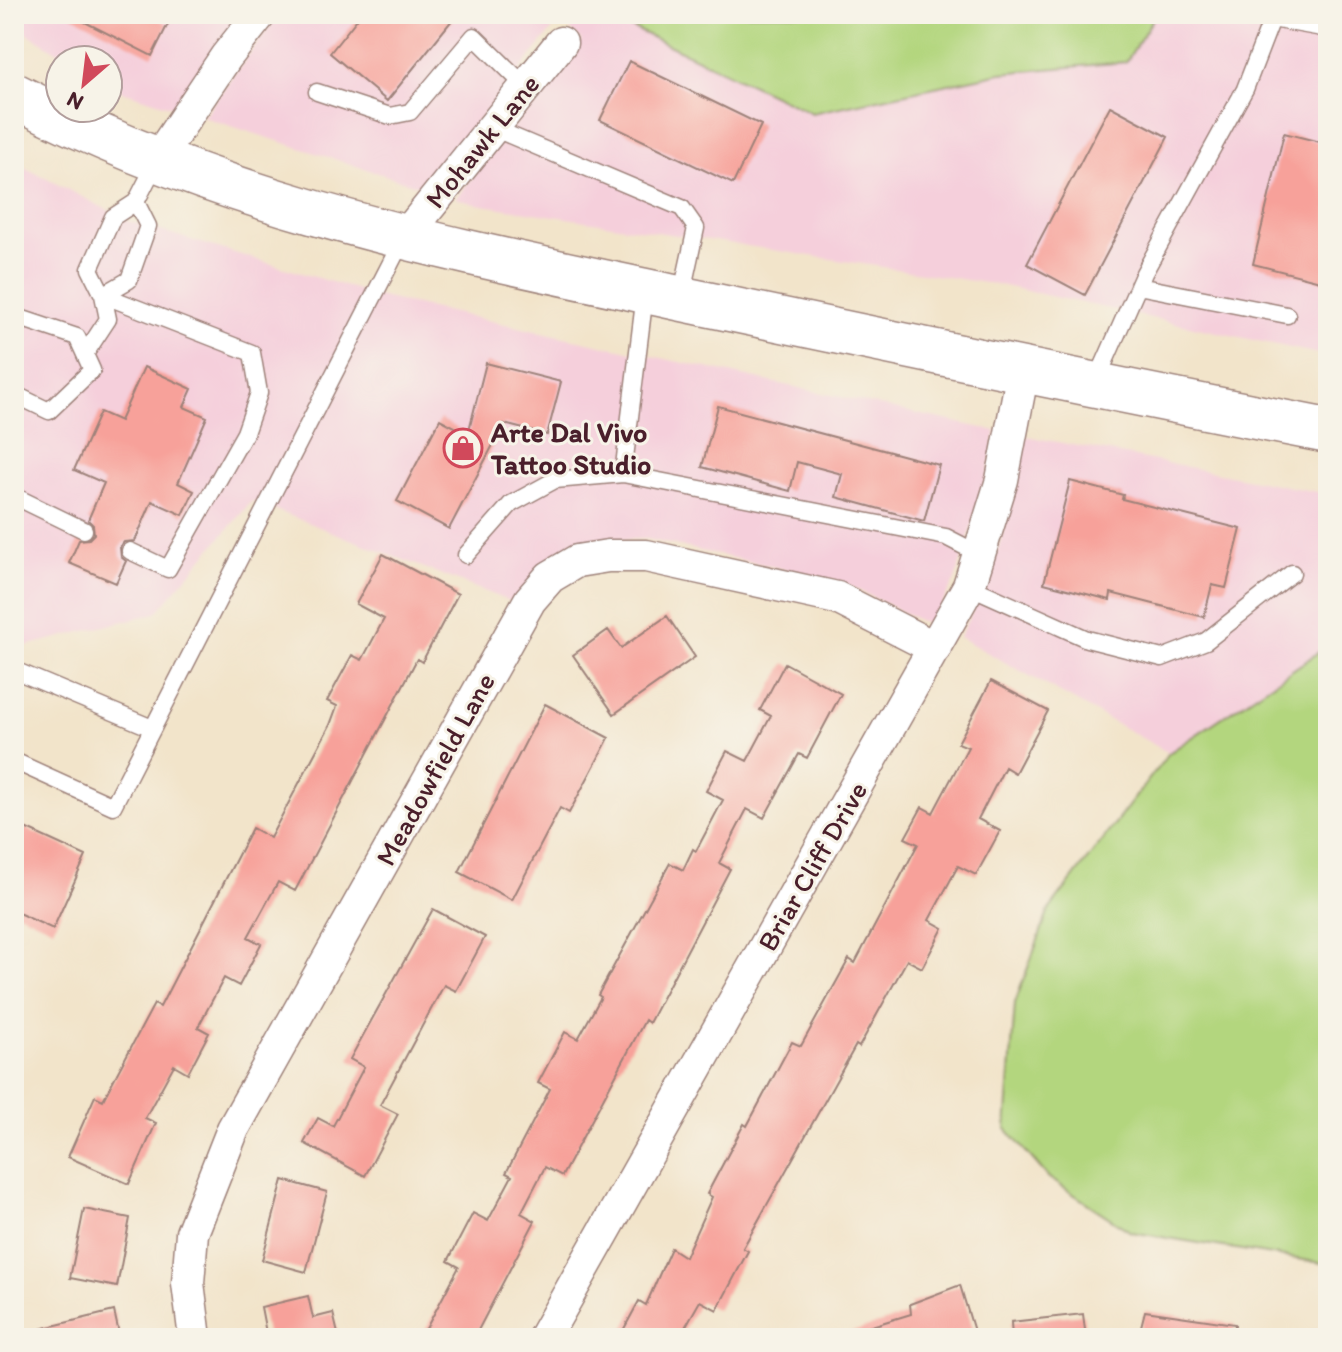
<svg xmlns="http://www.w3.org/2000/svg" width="1342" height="1352" viewBox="0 0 1342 1352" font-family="Itim,sans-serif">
<rect width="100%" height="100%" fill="#f7f3e8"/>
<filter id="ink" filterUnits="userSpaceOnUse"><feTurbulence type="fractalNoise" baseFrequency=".0125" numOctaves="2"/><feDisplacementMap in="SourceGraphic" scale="16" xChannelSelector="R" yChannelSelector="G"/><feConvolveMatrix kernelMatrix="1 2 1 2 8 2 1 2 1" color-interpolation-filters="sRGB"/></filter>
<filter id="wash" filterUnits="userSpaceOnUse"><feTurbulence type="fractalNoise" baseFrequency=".006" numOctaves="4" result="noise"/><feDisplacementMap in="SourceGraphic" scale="32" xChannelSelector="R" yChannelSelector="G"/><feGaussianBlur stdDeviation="1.8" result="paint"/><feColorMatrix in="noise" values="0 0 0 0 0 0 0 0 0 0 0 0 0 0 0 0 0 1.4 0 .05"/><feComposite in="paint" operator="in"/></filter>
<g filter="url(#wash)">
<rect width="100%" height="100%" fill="#f2e4ca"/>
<path fill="#f5cfdb" d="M14 14H240L173 107 122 91 108 82V60H71L14 25Z
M279 14H603L812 113 1001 73 1126 62 1156 14H1328V356L999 285 476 204 456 198 582 41 560 20 425 188 203 117Z
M14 162 131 222 385 298 996 431 987 478 955 580 930 626 842 582 647 539 607 540 571 547 512 602 252 501 156 613 14 649Z
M1026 436 1328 494V646L1169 753 959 637 982 593 998 551Z"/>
<path fill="#b3d67e" stroke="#7e7a54" stroke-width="2" d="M603 14H1156L1126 62 1001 73 812 113Z
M1328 646V1264L1131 1232 1049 1178 1006 1129 1015 1003 1049 910 1169 753Z"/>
<g id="blocks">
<path fill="#f7a19a" d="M69 14H148L168 24 152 56Z
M361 14H457L387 101 330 53Z
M629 61 761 125 733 184 600 120Z
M1110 106 1168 137 1085 295 1027 264Z
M1284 133 1328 144V283L1253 264Z
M486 363 561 382 547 435 504 424 449 529 397 501 440 419 468 434Z
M144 367 192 389 184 407 207 417 178 483 194 491 183 515 152 501 135 541 124 542 120 547 121 557 126 561 116 583 69 563 79 540 89 539 94 534 93 525 88 520 104 483 74 470 100 412 120 421Z
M718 406 939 465 924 521 836 497 842 474 797 462 790 491 702 467Z
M1070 481 1123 495 1122 499 1241 529 1226 588 1212 585 1204 617 1111 593 1110 600 1044 583Z
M383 554 458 594 422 662 417 659 295 891 278 882 248 937 261 944 239 986 224 978 198 1027 209 1033 188 1073 174 1065 145 1118 156 1123 129 1184 68 1157 95 1096 103 1100 154 1004 160 1007 252 828 270 838 330 725 337 706 327 701 352 655 362 660 384 619 356 604Z
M667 616 695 657 614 714 573 655 608 630 621 648Z
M785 663 841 694 807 758 799 754 764 818 747 809 719 863 730 869 649 1023 645 1020 562 1176 545 1167 521 1213 535 1221 474 1338H421L459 1267 448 1261 473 1213 488 1221 512 1176 506 1173 550 1089 538 1083 565 1032 578 1039 601 997 598 995 670 863 683 870 693 849 696 851 723 800 706 791 727 751 747 761 771 716 760 710Z
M991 681 1048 711 1015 773 1005 767 978 819 1000 831 976 875 958 866 929 920 943 928 922 968 907 960 859 1047 856 1045 743 1248 748 1251 717 1310 700 1301 679 1338H619L639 1301 646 1305 671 1248 685 1257 712 1197 707 1194 744 1124 747 1126 792 1042 801 1046 849 959 855 963 918 844 905 838 922 807 933 813 968 747 958 743Z
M545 704 609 738 569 813 560 808 512 900 459 872Z
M14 823 86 856 53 929 14 911Z
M433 909 485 937 456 991 444 985 380 1105 398 1114 365 1176 304 1143 318 1118 333 1126 364 1067 350 1059Z
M283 1180 327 1192 306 1272 262 1260Z
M84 1209 130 1218 117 1287 70 1278Z
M960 1285 976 1338H853L852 1332 911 1314 910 1304Z
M308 1296 313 1318 333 1313 339 1338H267L261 1307Z
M114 1311 120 1338H41L40 1329Z
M1145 1311 1235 1324 1234 1338H1138Z
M1083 1314 1086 1338H1012L1011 1322Z"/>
</g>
</g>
<g filter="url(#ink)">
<use href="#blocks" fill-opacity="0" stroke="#9e827a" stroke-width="2"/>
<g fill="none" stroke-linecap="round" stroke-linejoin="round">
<defs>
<path id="lane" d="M317 92 390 116 410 112 474 36 526 87
M493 128 682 208 696 228 681 297
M136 202 148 226 129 280 103 295 90 269 113 217 136 202 157 161
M1138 286 1287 315
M645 294 623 474 946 537 981 555
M103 295 252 353 259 393 245 433 168 569 130 551
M14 316 77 337 92 370 49 411 14 394
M85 354 108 319 103 295
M1095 384 1144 273 1245 89 1272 19 1328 29
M14 496 84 530
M466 555 511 504 555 480 623 474
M969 586 1087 639 1162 658 1206 641 1292 573
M14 670 152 728
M14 761 113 806 403 239"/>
<path id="street" d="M157 160 226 57 260 14
M403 239 561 43
M195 1338 188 1283 192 1233 233 1129 530 600 550 577 577 561 608 556H646L837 598 935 648
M544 1338 969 586 1002 480 1023 371"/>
<path id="primary" d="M14 95C229 207 445 248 678 298 895 344 1111 389 1328 431"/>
</defs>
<use href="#lane" stroke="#9e827a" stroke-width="19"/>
<use href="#street" stroke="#9e827a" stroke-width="35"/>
<use href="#primary" stroke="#9e827a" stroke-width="47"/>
<use href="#lane" stroke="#fff" stroke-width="16"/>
<use href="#street" stroke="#fff" stroke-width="32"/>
<use href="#primary" stroke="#fff" stroke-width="44"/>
</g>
</g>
<defs>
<symbol id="shop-ring" viewBox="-11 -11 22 22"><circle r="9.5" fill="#f7f3e8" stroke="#d1495b" stroke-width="1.5"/><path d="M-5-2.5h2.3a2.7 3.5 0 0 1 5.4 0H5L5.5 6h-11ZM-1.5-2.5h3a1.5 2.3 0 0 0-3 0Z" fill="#d1495b"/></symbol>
</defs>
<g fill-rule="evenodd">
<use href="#shop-ring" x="441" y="426" width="44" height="44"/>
</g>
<g text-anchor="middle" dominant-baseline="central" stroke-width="6" stroke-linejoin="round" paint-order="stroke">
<g font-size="28" fill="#4a1f2b" stroke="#f7f3e8">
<text transform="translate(482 141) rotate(-51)">Mohawk Lane</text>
<text transform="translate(435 769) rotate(-61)">Meadowfield Lane</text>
<text transform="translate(812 866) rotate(-60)">Briar Cliff Drive</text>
</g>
<g font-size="28" font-weight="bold" fill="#4a1f2b" stroke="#f7f3e8" text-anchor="start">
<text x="491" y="432">Arte Dal Vivo<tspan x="491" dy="32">Tattoo Studio</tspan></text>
</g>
</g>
<rect width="1342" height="1352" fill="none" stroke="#f7f3e8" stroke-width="48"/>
<g transform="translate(84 84) rotate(208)"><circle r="38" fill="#f7f3e8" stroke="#b29e9c" stroke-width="2"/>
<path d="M0-6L14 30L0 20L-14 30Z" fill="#d1495b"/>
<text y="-12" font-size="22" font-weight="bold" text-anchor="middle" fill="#4a1f2b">N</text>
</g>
</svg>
